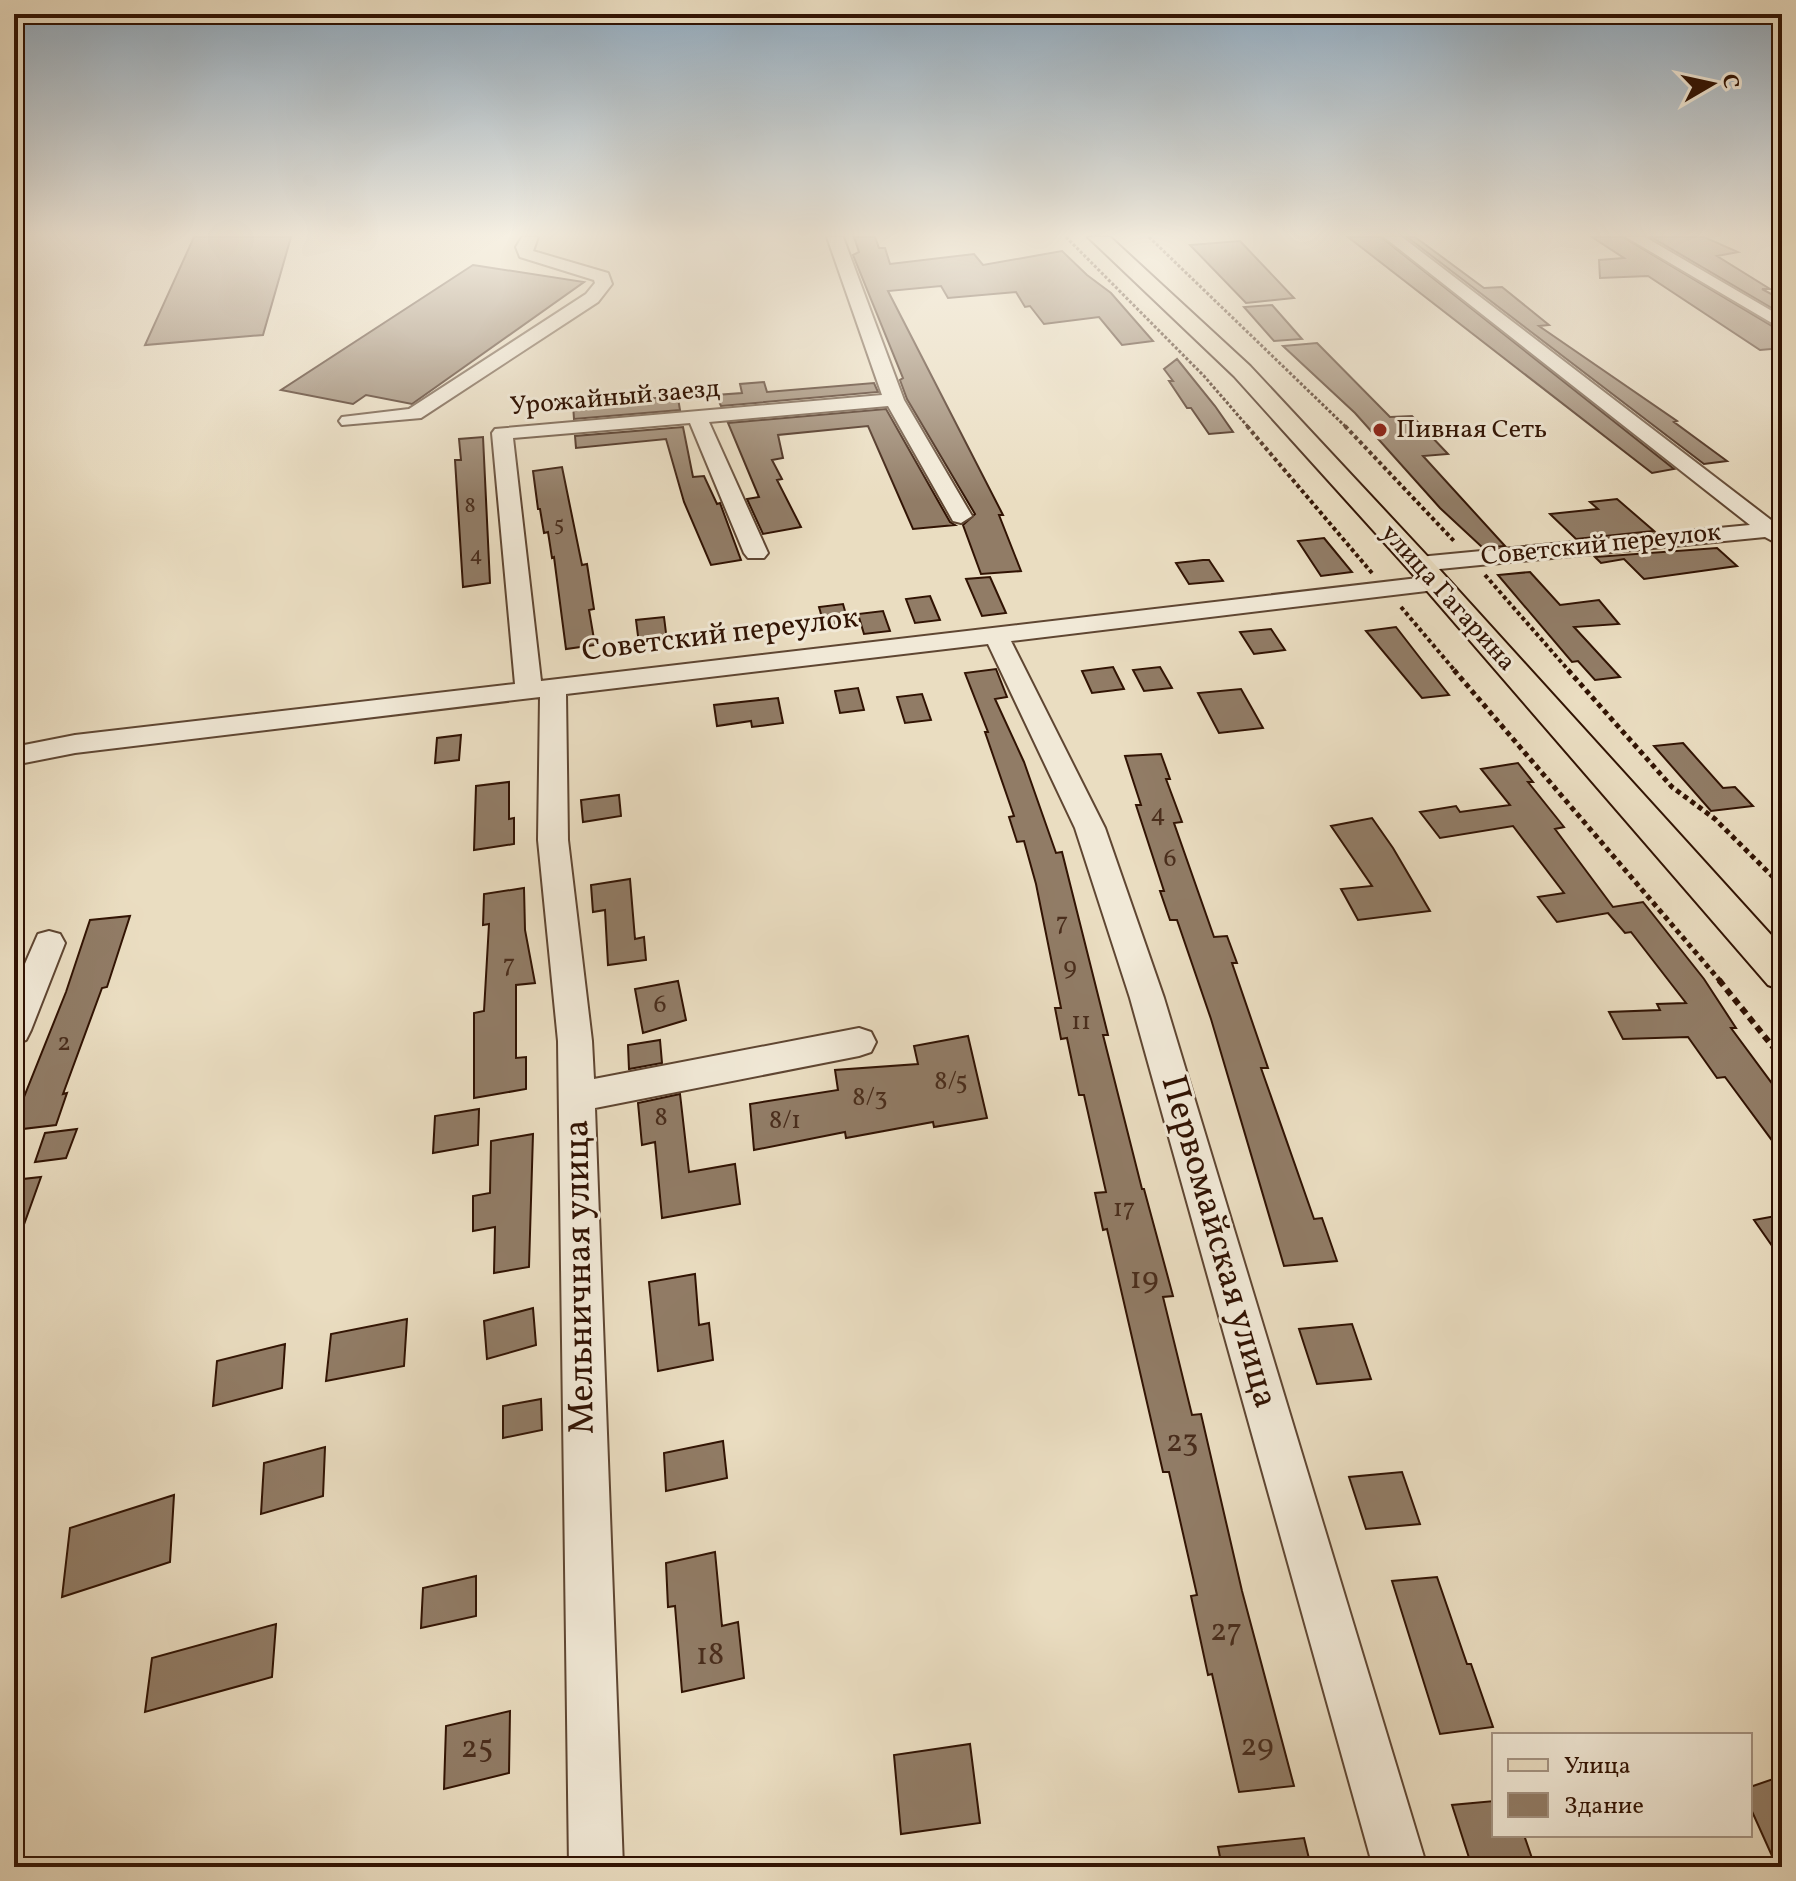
<svg xmlns="http://www.w3.org/2000/svg" width="1796" height="1881" viewBox="0 0 1796 1881" font-family="Vollkorn,serif">
<rect width="100%" height="100%" fill="#eaddc1"/>
<filter id="stains"><feTurbulence type="fractalNoise" baseFrequency=".0025" numOctaves="4"/><feColorMatrix values="0 0 0 0 .2 0 0 0 0 .09 0 0 0 0 .02 0 0 0 .5 -.17"/></filter>
<radialGradient id="worn" r=".72"><stop offset=".6" stop-color="#630" stop-opacity="0"/><stop offset="1" stop-color="#630" stop-opacity=".3"/></radialGradient>
<path fill="#917c66" stroke="#311303" stroke-width="2" d="M194 237H291L263 335 145 345Z
M854 237H875L879 248H885L890 264 974 254 983 265 1062 251 1087 275 1111 293 1153 341 1122 345 1099 317 1044 324 1030 306 1025 307 1016 292 948 298 941 286 888 291 1003 515H999L1021 571 981 574 963 525 975 514 907 399 900 380 903 378 853 255 859 252Z
M1348 237H1381L1674 469 1652 473Z
M1407 237H1415L1484 288 1502 287 1549 325 1539 326 1677 421 1674 422 1727 461 1704 464Z
M1592 237H1623L1782 332V348L1760 350 1648 276 1600 278 1599 260 1624 258Z
M1651 237H1704L1738 252 1717 256 1770 289H1762L1782 300V314Z
M1240 241 1294 298 1246 303 1190 245Z
M473 265 584 282 412 404 366 395 353 404 281 390Z
M1272 305 1302 339 1274 341 1244 307Z
M1317 343 1390 417 1412 416 1448 454 1423 456 1505 546 1483 548 1440 508 1355 413 1283 346Z
M1177 359 1215 406 1233 432 1209 434 1191 408H1187L1169 381H1173L1164 369Z
M764 382 767 392 874 383 878 392 721 406 716 395 742 393 740 384Z
M669 397 670 400 678 398 680 410 574 419 573 404Z
M886 409 950 522 955 525 913 529 868 426 778 435 783 458 772 460 782 479 777 480 801 527 763 534 747 499 759 497 728 423Z
M683 427 693 477 704 476 717 504 720 503 741 560 711 565 684 502 666 439 576 448 575 436Z
M483 437 490 583 463 587 455 460H461L459 439Z
M562 467 582 565 587 564 594 609 589 610 595 645 566 649 554 557 552 558 548 532 544 533 540 509H538L533 471Z
M1617 499 1654 531 1576 539 1550 514 1598 509 1590 502Z
M1324 538 1352 572 1321 576 1298 541Z
M1717 548 1737 566 1644 579 1624 559 1601 563 1595 557Z
M1203 560H1209L1223 581 1189 584 1176 563Z
M1530 572 1560 605 1599 600 1619 624 1574 627 1620 677 1595 680 1578 661 1572 662 1498 575Z
M990 577 1006 613 982 616 966 579Z
M930 596 940 620 915 623 906 599Z
M843 604 849 625 825 628 819 607Z
M883 611 890 631 864 634 858 614Z
M664 617 667 641 639 644 636 620Z
M1396 627 1420 658 1449 695 1422 698 1366 631Z
M1271 629 1285 650 1254 654 1240 632Z
M1113 667 1124 689 1092 693 1082 671Z
M1160 667 1172 688 1144 691 1133 670Z
M996 669 1007 697 995 699 1024 762 1056 853 1062 852 1108 1035H1103L1142 1189H1144L1173 1296 1163 1297 1192 1415 1201 1414 1242 1591 1294 1786 1239 1792 1212 1674 1208 1675 1191 1596 1197 1595 1169 1472H1163L1107 1229 1103 1230 1095 1193 1106 1192 1084 1095H1079L1067 1038 1061 1039 1055 1008H1061L1036 884 1024 841 1017 842 1009 817 1014 816 985 732H988L965 673Z
M858 688 864 710 840 713 835 691Z
M1241 689 1263 728 1219 733 1198 693Z
M922 694 931 720 905 723 897 697Z
M778 698 783 723 752 727 751 721 717 726 714 705Z
M461 735 459 760 435 763 437 738Z
M1683 743 1723 788 1735 787 1753 806 1711 811 1654 746Z
M1161 754 1170 779H1166L1182 822 1174 823 1214 937 1227 936 1237 963H1232L1268 1068H1261L1314 1219 1322 1218 1337 1261 1284 1266 1211 1019 1177 920H1170L1160 891H1164L1136 805H1141L1125 756Z
M1518 763 1533 782H1528L1564 827 1555 829 1613 907 1643 902 1704 979 1736 1028H1731L1782 1097V1154L1725 1077 1717 1078 1688 1037 1623 1039 1609 1012 1660 1010 1657 1004 1686 1003 1631 932 1625 933 1608 913 1557 922 1538 897 1564 893 1513 826 1440 838 1420 812 1456 806 1460 812 1510 805 1481 769Z
M509 782V819L514 818V844L474 850 476 786Z
M619 795 621 816 583 822 581 800Z
M1372 818 1393 848 1430 911 1358 920 1341 889 1372 886 1331 826Z
M630 879 635 939 644 937 646 960 608 965 605 910 593 912 591 885Z
M524 888 525 930 535 983 516 985V1058L526 1057V1089L474 1098V1013L484 1011 489 924 483 925 484 894Z
M130 916 107 987 102 988 63 1094 67 1093 56 1125 14 1130V1122L66 992 90 920Z
M678 981 686 1020 643 1033 635 989Z
M968 1036 987 1118 934 1127 933 1122 846 1138 845 1132 754 1150 750 1104 838 1090 835 1070 918 1064 914 1046Z
M660 1040 662 1063 629 1069 628 1045Z
M680 1094 689 1172 735 1164 740 1204 662 1218 655 1142 642 1145 638 1103Z
M479 1109 478 1145 433 1153 435 1116Z
M77 1129 66 1158 35 1162 45 1133Z
M533 1134 529 1267 494 1273 495 1227 473 1231V1196L490 1193 491 1141Z
M41 1177 17 1244 14 1243V1180Z
M1782 1215V1260L1754 1220Z
M695 1274 699 1325 709 1323 713 1360 658 1371 649 1282Z
M533 1308 536 1345 487 1359 484 1321Z
M407 1319 404 1366 326 1381 331 1334Z
M1352 1324 1371 1379 1317 1384 1299 1329Z
M285 1344 282 1388 213 1406 217 1361Z
M541 1399 542 1430 503 1438V1406Z
M723 1441 727 1478 666 1491 664 1453Z
M325 1447 323 1496 261 1514 264 1463Z
M1402 1472 1420 1524 1366 1529 1349 1477Z
M174 1495 170 1562 62 1597 70 1528Z
M715 1552 722 1626 738 1622 744 1678 682 1692 675 1606 668 1607 666 1563Z
M476 1576V1616L421 1628 423 1588Z
M1437 1577 1467 1664H1471L1493 1727 1440 1734 1392 1581Z
M276 1624 272 1677 145 1712 152 1658Z
M510 1711 509 1773 444 1789 446 1726Z
M970 1744 980 1823 901 1834 894 1755Z
M1782 1776V1867H1777L1750 1807V1787Z
M1494 1801V1835H1524L1535 1867H1472L1452 1805Z
M1304 1838 1311 1867H1222L1218 1847Z"/>
<g fill="none" stroke-linecap="round" stroke-linejoin="round">
<defs>
<path id="minor" d="M522 237H538L533 251 608 273 612 284 598 302 421 418 342 425 339 421 342 417 409 409 586 294 595 283 594 280 520 257 516 247Z
M827 237H843L904 400 972 516 961 523 953 521 888 406 709 422 768 553 764 558H748L744 553 690 423 513 438 541 681 1435 576 1443 578 1447 583 1443 588 1435 590 1011 641 1105 828 1164 998 1427 1867H1373L1130 998 1075 828 988 644 566 694 568 840 592 1041 594 1079 859 1028 871 1032 876 1042 871 1052 859 1056 595 1108 623 1867H569L558 1041 538 840 540 697 75 753 14 765V747L75 735 515 684 492 433 495 429 882 395Z
M1384 237H1402L1775 523H1782V546L1765 537 1419 571 1411 569 1407 564 1411 559 1419 557 1750 525Z
M1626 237H1645L1782 317V329Z
M49 931 60 934 65 943 31 1030 26 1040 14 1044V989L38 934Z"/>
<path id="major" d="M1088 237H1110L1250 366 1429 558 1782 947V990L1768 985 1409 570 1234 376Z"/>
</defs>
<use href="#minor" stroke="#5f4632" stroke-width="4"/>
<use href="#major" stroke="#311303" stroke-width="4"/>
<path stroke="#311303" stroke-width="3" stroke-dasharray="3 2" stroke-linecap="butt" d="M1066 237 1204 376 1249 428
M1149 237 1347 428"/>
<path stroke="#311303" stroke-width="4" stroke-dasharray="4 3" stroke-linecap="butt" d="M1247 426 1372 573
M1345 426 1454 541
M1485 575 1570 672
M1401 607 1456 672"/>
<path stroke="#311303" stroke-width="5" stroke-dasharray="5 4" stroke-linecap="butt" d="M1454 670 1721 982
M1568 670 1672 787 1715 819 1782 886"/>
<path stroke="#311303" stroke-width="6" stroke-dasharray="7 5" stroke-linecap="butt" d="M1719 980 1782 1058"/>
<use href="#minor" fill="#f1e9d7" fill-rule="evenodd"/>
<use href="#major" fill="#eaddc1" fill-rule="evenodd"/>
</g>
<linearGradient id="sky" x2="0" y2="1"><stop stop-color="#8fa9be"/><stop offset="0.47" stop-color="#f6f0e3"/><stop offset="1" stop-color="#f6f0e3" stop-opacity="0"/></linearGradient>
<rect width="1796" height="500" fill="url(#sky)"/>
<circle fill="#8f2418" stroke="#f1e9d7" stroke-width="3" cx="1380" cy="430" r="8"/>
<g text-anchor="middle" dominant-baseline="central" stroke-width="6" stroke-linejoin="round" paint-order="stroke">
<g font-size="22" fill="#492d1c">
<text x="470" y="506">8</text>
<text x="559" y="524">5</text>
<text x="476" y="555">4</text>
</g>
<g font-size="26" fill="#311303" stroke="#f1e9d7">
<text transform="translate(615 398) rotate(-5)">Урожайный заезд</text>
<text transform="translate(1601 545) rotate(-6)">Советский переулок</text>
<text transform="translate(1448 598) rotate(48)">улица Гагарина</text>
</g>
<g font-size="26" fill="#311303" stroke="#f1e9d7" text-anchor="start">
<text x="1396" y="430">Пивная Сеть</text>
</g>
<g font-size="26" fill="#492d1c">
<text x="1158" y="814">4</text>
<text x="1170" y="859">6</text>
<text x="1062" y="923">7</text>
<text x="509" y="965">7</text>
<text x="1070" y="967">9</text>
<text x="660" y="1005">6</text>
<text x="1081" y="1022">11</text>
<text x="64" y="1043">2</text>
<text x="951" y="1082">8/5</text>
<text x="870" y="1098">8/3</text>
<text x="661" y="1118">8</text>
<text x="785" y="1121">8/1</text>
<text x="1124" y="1209">17</text>
</g>
<g font-size="30" fill="#311303" stroke="#f1e9d7">
<text transform="translate(720 635) rotate(-7)">Советский переулок</text>
</g>
<g font-size="32" fill="#492d1c">
<text x="1144" y="1280">19</text>
<text x="1182" y="1443">23</text>
<text x="1226" y="1632">27</text>
<text x="710" y="1656">18</text>
<text x="1257" y="1747">29</text>
<text x="477" y="1749">25</text>
</g>
<g font-size="36" fill="#311303" stroke="#f1e9d7">
<text transform="translate(1218 1242) rotate(74)">Первомайская улица</text>
<text transform="translate(581 1277) rotate(-91)">Мельничная улица</text>
</g>
</g>
<rect width="1796" height="1881" fill="none" stroke="#eaddc1" stroke-width="48"/>
<rect x="16" y="16" width="1764" height="1849" fill="none" stroke="#311303" stroke-width="4"/>
<rect x="24" y="24" width="1748" height="1833" fill="none" stroke="#311303" stroke-width="2"/>
<rect x="1492" y="1733" width="260" height="104" fill="#f1e9d7" stroke="#a49382" stroke-width="2"/>
<rect x="1508" y="1759" width="40" height="12" fill="#eaddc1" stroke="#a49382" stroke-width="2"/>
<text x="1564" y="1773" font-size="24" fill="#311303">Улица</text>
<rect x="1508" y="1793" width="40" height="24" fill="#917c66" stroke="#a49382" stroke-width="2"/>
<text x="1564" y="1813" font-size="24" fill="#311303">Здание</text>
<g transform="translate(1712 84) rotate(81)" stroke="#f1e9d7" stroke-width="6" paint-order="stroke">
<path d="M0-6L14 30L0 20L-14 30Z" fill="#311303"/>
<text y="-12" font-size="22" font-weight="bold" text-anchor="middle" fill="#311303">С</text>
</g>
<rect width="100%" height="100%" filter="url(#stains)"/>
<rect width="100%" height="100%" fill="url(#worn)"/>
</svg>
